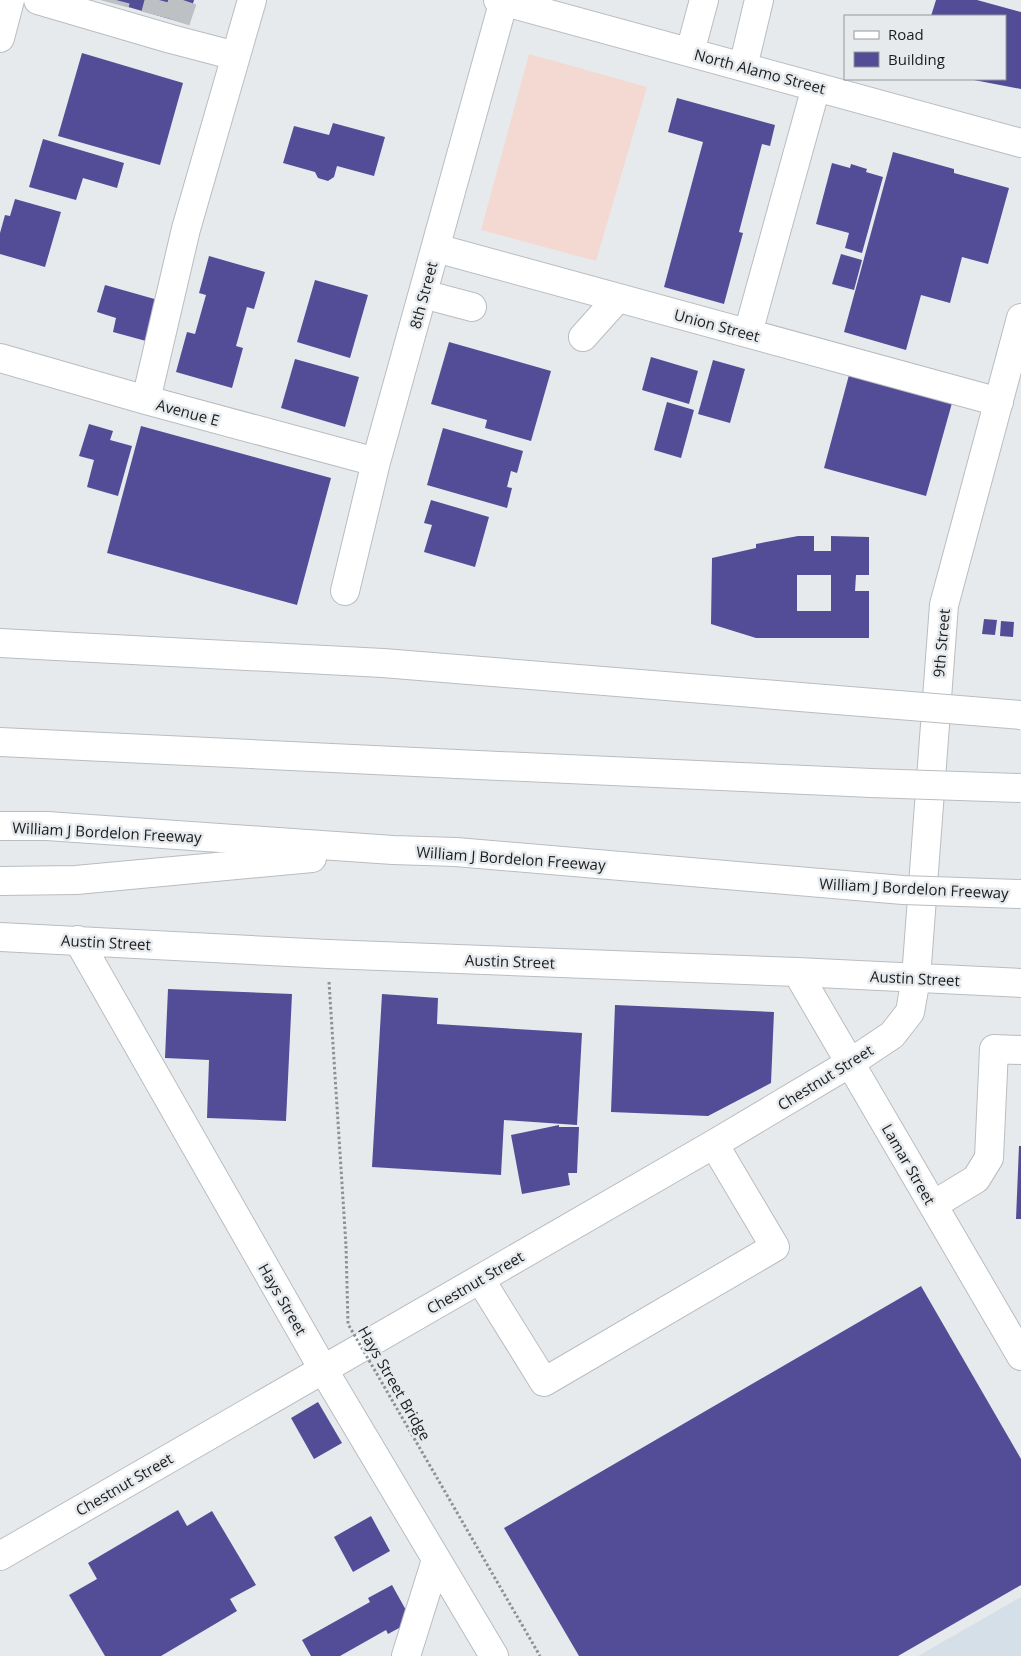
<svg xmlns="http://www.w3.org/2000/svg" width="1021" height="1656" viewBox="0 0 1021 1656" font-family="'Open Sans',sans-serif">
<rect width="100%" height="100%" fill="#e6eaed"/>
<path fill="#f3d9d2" d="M529 54 647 87 596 261 481 230Z"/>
<path fill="#d5dfe8" d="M1021 1597V1656H918Z"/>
<path fill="#534d98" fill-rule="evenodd" d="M104 0H194L187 24Z
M936 0H977L1021 12V89L974 80 1005 79V16H931Z
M82 53 183 83 160 165 58 136Z
M677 98 775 125 770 146 762 144 739 232 743 233 724 304 664 287 703 142 668 132Z
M333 123 385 137 374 176 337 166 334 177 328 181 318 178 315 172 283 163 294 126 329 135Z
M43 139 124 163 117 188 83 178 76 200 29 187Z
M893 152 954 169V173L1009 188 988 264 962 257 950 303 921 295 906 350 844 332Z
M832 163 850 168 851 164 867 169 866 172 883 177 862 253 845 248 849 233 816 224Z
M15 199 61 212 45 267 0 254V233L5 215 10 216Z
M841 254 862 260 854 290 832 284Z
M209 256 265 272 254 309 247 307 236 346 243 348 232 388 176 372 187 332 195 334 206 295 199 293Z
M315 280 368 295 350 358 297 342Z
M105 285 158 300 146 341 113 332 116 318 97 312Z
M449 342 551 371 531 441 485 428 487 420 431 404Z
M651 357 698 371 689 404 642 390Z
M295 359 359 377 345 427 281 408Z
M713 360 745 369 730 423 698 414Z
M849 375 952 403 926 496 824 468Z
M667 402 694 410 681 458 654 450Z
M89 424 113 431 110 440 132 446 118 496 87 487 94 460 79 456Z
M141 426 331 478 297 605 107 553Z
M443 428 523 451 517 473 511 471 507 487 512 488 507 508 427 485Z
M431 500 489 517 475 567 424 552 432 525 424 523Z
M798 536H814V551H831V536L869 537V575H856L855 591H869V638H756L711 624 712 558 756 548V544ZM797 575H831V611H797Z
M984 619 997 620 995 635 982 634Z
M1001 621 1014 622 1013 637 1000 636Z
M168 989 292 994 286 1121 207 1118 209 1060 165 1058Z
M382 994 438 998 437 1024 582 1033 577 1125 504 1120 501 1175 372 1167Z
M615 1005 774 1012 771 1083 708 1116 611 1112Z
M559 1125V1127H579L577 1173H568L570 1185 522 1194 511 1135Z
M1019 1146H1021V1219H1016Z
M921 1286 1021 1459V1585L898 1656H579L504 1528Z
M318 1402 342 1443 314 1459 291 1418Z
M178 1510 187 1526 212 1511 256 1585 230 1599 237 1611 161 1656H105L69 1595 97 1579 88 1563Z
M371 1516 390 1551 353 1572 334 1537Z
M392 1585 412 1621 388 1634 386 1630 340 1656H311L302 1640 370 1602 368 1598Z"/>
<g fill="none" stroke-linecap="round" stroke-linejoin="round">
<path stroke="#bdc1c3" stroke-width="28" stroke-dasharray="28 14" stroke-linecap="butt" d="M115 4 116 0
M155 15 159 0
M176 21 183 0"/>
<defs>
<path id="minor" d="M38 0 171 39 236 56
M498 0 1021 143
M0 38 10 0
M690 52 704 0
M743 67 759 0
M436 248 999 402
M423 294 472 307
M748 333 816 87
M583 337 618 298
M0 358 146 400 376 462
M146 400 186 229 252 0
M345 591 376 462 504 0
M0 937 328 954 797 972 1021 983
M78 940 323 1369 494 1656
M797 972 1021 1356
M933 1205 976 1179 989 1158 994 1049 1021 1050
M480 1279 544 1382 775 1247 714 1144
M0 1556 714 1144 850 1063 892 1035 910 1012 916 978 944 605 1021 318
M406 1656 436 1560"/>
<path id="highway" d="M0 643 75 647
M0 742 457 764
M0 826H47L393 850 456 852
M0 881 76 880 312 858"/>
</defs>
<use href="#minor" stroke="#b9bdc0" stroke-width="30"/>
<use href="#highway" stroke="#b9bdc0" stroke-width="30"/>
<path stroke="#8e9193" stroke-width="3" stroke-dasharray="2.5 2.5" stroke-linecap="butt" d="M329 982 346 1246"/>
<use href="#minor" stroke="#fff" stroke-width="28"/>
<use href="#highway" stroke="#fff" stroke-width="28"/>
<defs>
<path id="highway-bridge" d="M75 647 383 663 1021 715
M457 764 871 783 1021 788
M456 852 903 890 1021 894"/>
</defs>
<use href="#highway-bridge" stroke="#b9bdc0" stroke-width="30" stroke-linecap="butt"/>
<path stroke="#8e9193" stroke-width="3" stroke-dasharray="2.5 2.5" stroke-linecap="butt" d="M346 1246 348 1324 540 1656"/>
<use href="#highway-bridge" stroke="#fff" stroke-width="28"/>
</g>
<g text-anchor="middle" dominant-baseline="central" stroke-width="5" stroke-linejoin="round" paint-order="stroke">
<g font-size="15" fill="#1b1c1d" stroke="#e6eaed">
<text transform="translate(760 71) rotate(15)">North Alamo Street</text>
<text transform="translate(423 295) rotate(-75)">8th Street</text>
<text transform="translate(717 325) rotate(15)">Union Street</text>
<text transform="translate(188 412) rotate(15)">Avenue E</text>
<text transform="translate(941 643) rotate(-85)">9th Street</text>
<text transform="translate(107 832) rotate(3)">William J Bordelon Freeway</text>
<text transform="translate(511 858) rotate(4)">William J Bordelon Freeway</text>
<text transform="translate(914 888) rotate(3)">William J Bordelon Freeway</text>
<text transform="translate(106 942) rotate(3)">Austin Street</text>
<text transform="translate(510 961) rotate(2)">Austin Street</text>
<text transform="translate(915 978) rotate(3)">Austin Street</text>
<text transform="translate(825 1077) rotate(-32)">Chestnut Street</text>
<text transform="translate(909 1164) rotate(60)">Lamar Street</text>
<text transform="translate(475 1282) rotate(-30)">Chestnut Street</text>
<text transform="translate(283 1299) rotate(60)">Hays Street</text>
<text transform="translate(395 1383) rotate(60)">Hays Street Bridge</text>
<text transform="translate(124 1484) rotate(-30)">Chestnut Street</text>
</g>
</g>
<rect x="844" y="15" width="162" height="65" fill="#e6eaed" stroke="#95989a"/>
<rect x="854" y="31" width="25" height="8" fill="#ffffff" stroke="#95989a"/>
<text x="888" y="40" font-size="15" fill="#1b1c1d">Road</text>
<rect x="854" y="52" width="25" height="15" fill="#534d98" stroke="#95989a"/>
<text x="888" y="65" font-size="15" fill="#1b1c1d">Building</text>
</svg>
